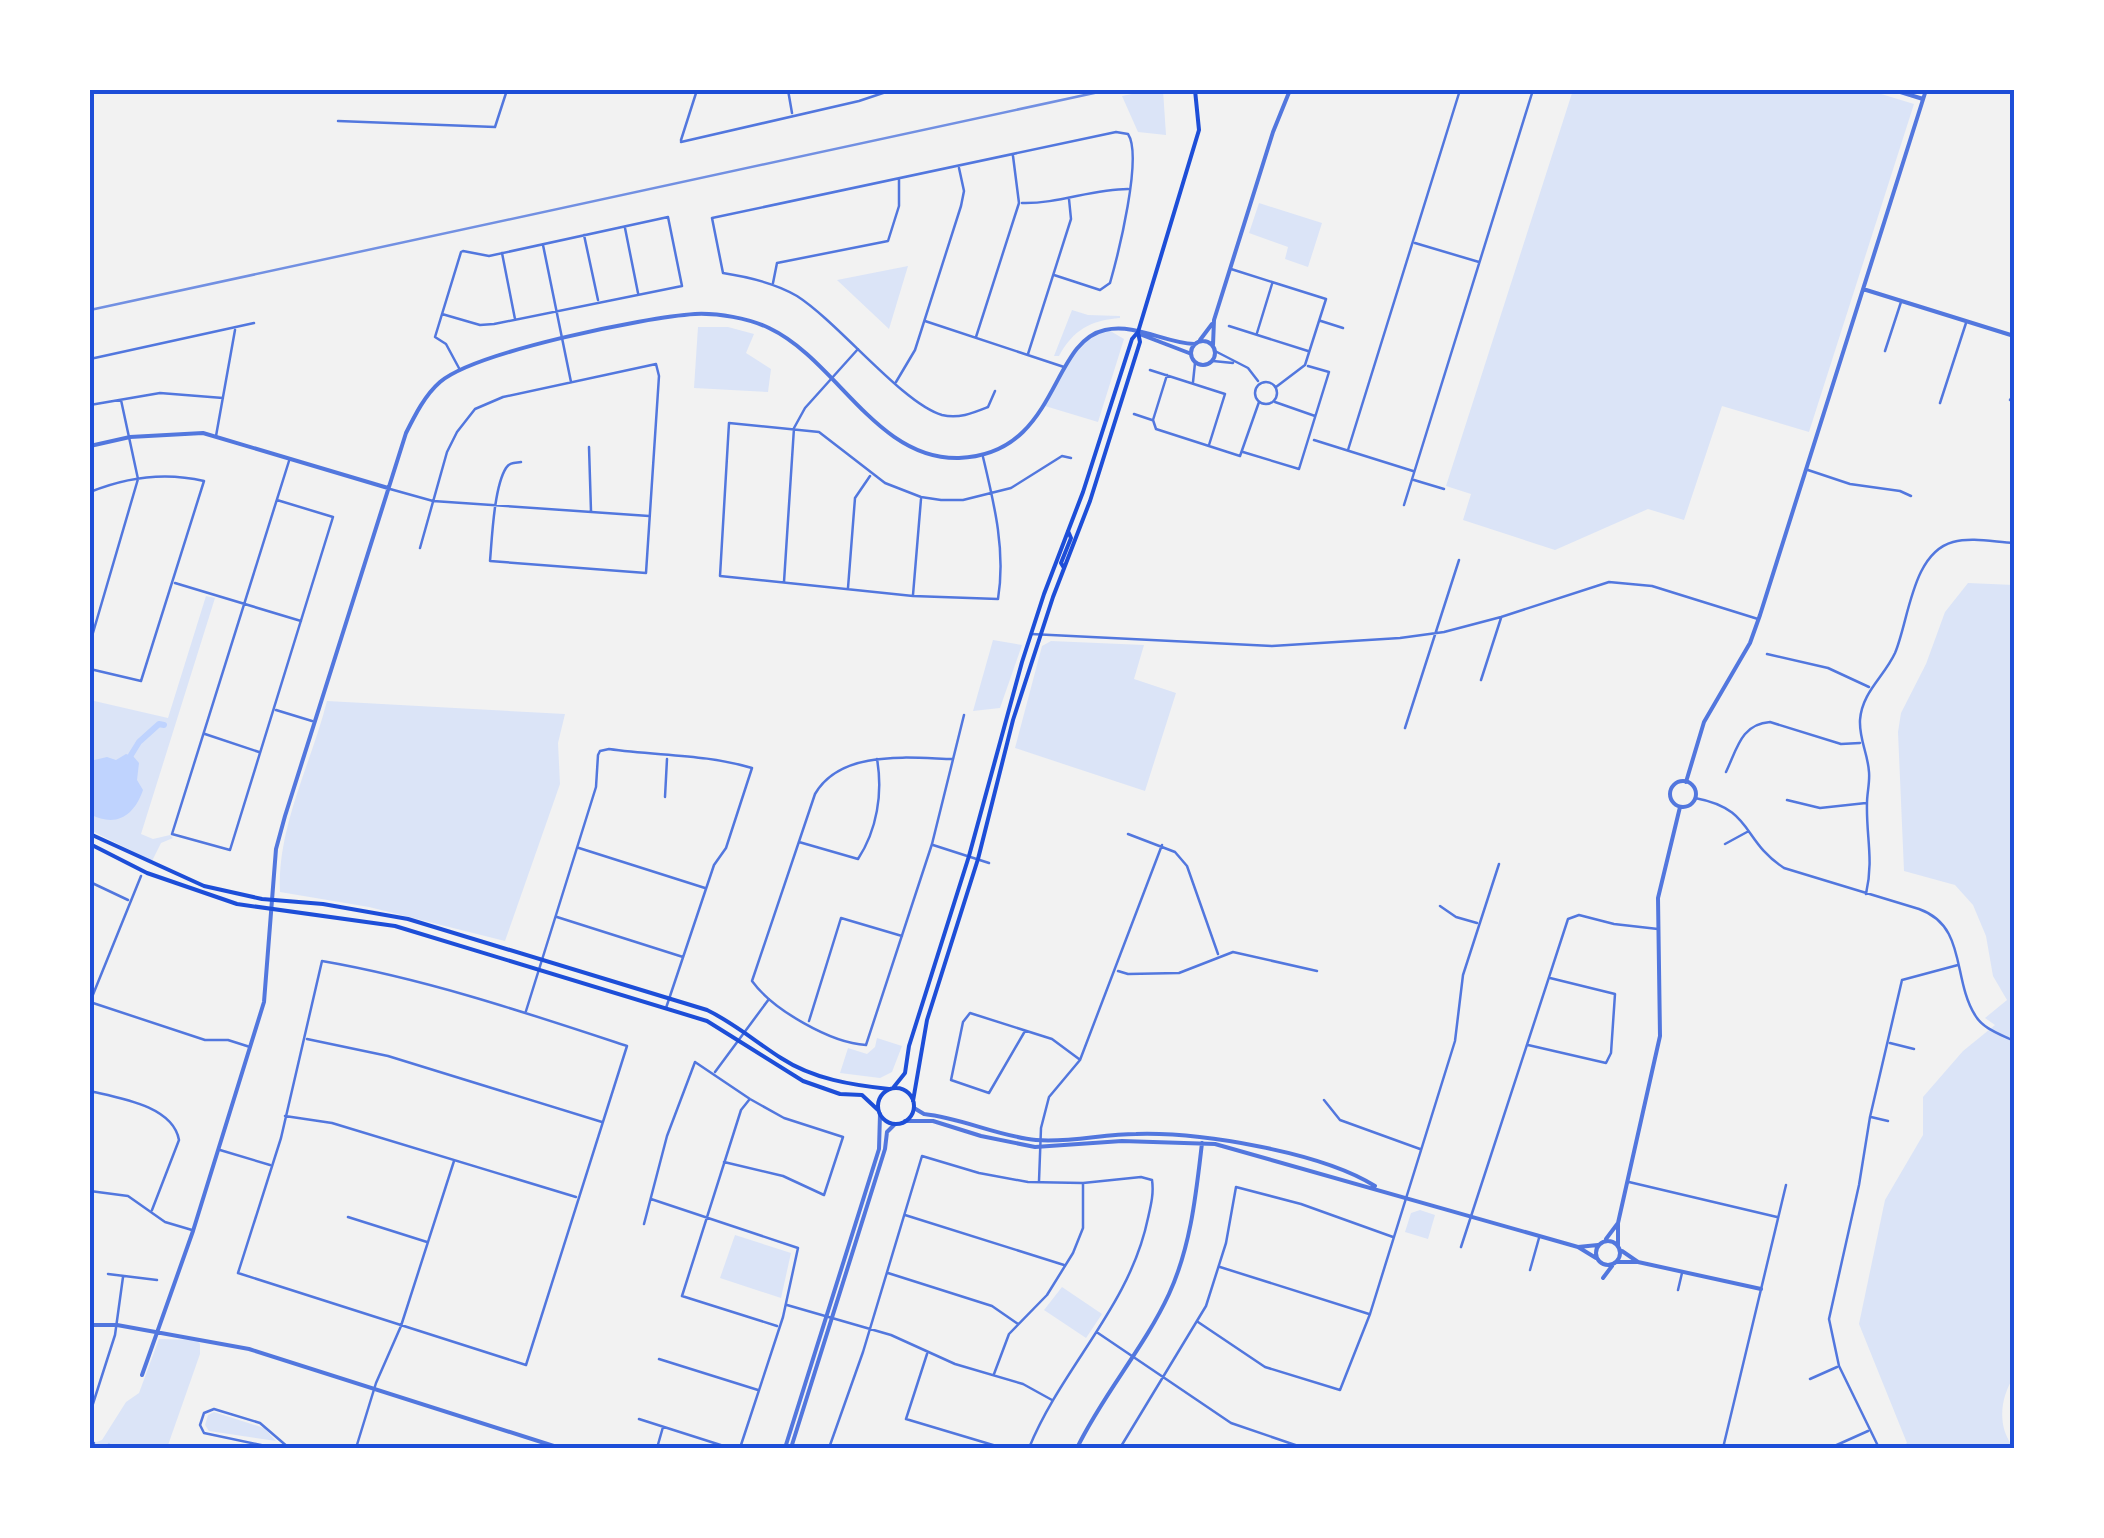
<svg xmlns="http://www.w3.org/2000/svg" width="2104" height="1538" viewBox="0 0 2104 1538" font-family="'PT Sans',sans-serif">
<rect width="100%" height="100%" fill="#f2f2f2"/>
<path fill="#dbe4f7" d="M1152 90H1163L1166 135 1138 132 1122 96Z
M1573 90H1868L1914 104 1809 432 1722 406 1684 520 1648 509 1555 550 1463 520 1471 494 1446 486Z
M1259 203 1322 223 1308 267 1285 259 1288 247 1249 233Z
M908 266 889 329 837 280Z
M1072 310 1088 315 1120 316V318C1091 320 1073 330 1059 356H1054Z
M698 327H728L754 334 746 353 771 369 768 392 694 388Z
M1107 329 1124 339 1098 422 1045 406C1062 376 1073 341 1107 329Z
M1968 583 2014 585V1376C2001 1397 1997 1423 2011 1444L2005 1448H1900L1907 1443 1859 1324 1885 1200 1923 1135V1097L1963 1051 1995 1025 1985 1018 2007 1000 1993 976 1986 936 1973 905 1955 885 1904 871 1898 732 1901 713 1926 664 1945 612Z
M206 596 215 598 141 834 153 839 170 835 173 838 161 843 152 861 90 830V700L168 718Z
M993 640 1022 645 1000 708 973 711Z
M1051 641 1144 645 1134 679 1176 693 1145 791 1015 748 1042 646Z
M327 701 565 714 558 743 560 784 505 941 369 907 280 892C277 827 311 764 327 701Z
M877 1038 902 1046 892 1072 880 1078 840 1073 848 1048 867 1054 875 1047Z
M1420 1210 1435 1215 1428 1239 1405 1232 1411 1213Z
M735 1235 791 1253 781 1298 720 1278Z
M1062 1287 1102 1314 1086 1338 1044 1310Z
M159 1339 197 1340 200 1344V1354L167 1448H92L94 1443 102 1440 126 1402 139 1393Z
M214 1412 264 1428 276 1441 209 1431 205 1425 208 1415Z"/>
<path fill="#bfd3fe" d="M126 754 133 756 139 763 137 780 143 790C134 816 116 828 90 814V761L107 757 116 760Z"/>
<g fill="none" stroke-linecap="round" stroke-linejoin="round">
<path stroke="#bfd3fe" stroke-width="2.5" d="M107 1448 109 1444"/>
<path stroke="#bfd3fe" stroke-width="6" d="M131 755 139 742 159 724 164 725"/>
<path stroke="#5277de" stroke-width="2.5" d="M788 90 792 113
M338 121 495 127 507 90
M681 140 697 90
M681 142 859 101 892 90
M1022 203C1058 204 1092 189 1128 189
M625 228 638 293
M584 235 598 300
M1415 243 1479 262
M543 245 571 382
M502 253 515 319
M1231 269 1326 299 1305 365 1276 387
M773 283 777 263 888 241 899 206V179
M442 314 480 325 494 324 682 286 668 217 489 256 463 251 461 252 435 337 446 344 460 370
M925 321 1064 367
M1321 321 1343 328
M1229 326 1308 351
M1257 333 1272 284
M976 337 1019 203 1013 156
M1215 351 1248 368 1258 381
M1885 351 1901 302
M1028 354 1071 219 1069 199
M90 359 254 323
M1213 361 1233 363
M1150 370 1225 394 1209 445
M1167 375 1153 420 1156 429 1240 456 1259 402
M1255 393a11 11 0 1 1 22 0a11 11 0 1 1-22 0Z
M896 382 915 350 961 206 964 191 959 168
M1193 382 1195 363
M995 391 988 407C973 413 959 419 942 415 903 404 839 323 797 296 775 283 749 277 723 273L712 218 1116 132 1128 134C1143 156 1118 255 1110 283L1100 290 1054 275
M2010 400 2014 394
M1275 402 1315 416
M1940 403 1966 323
M90 405 160 393 223 398
M1134 414 1152 420
M216 436 235 330
M1314 440 1413 471
M589 447 591 511
M1348 450 1460 90
M1243 452 1299 469 1329 372 1308 366
M983 457C994 503 1006 551 998 599L913 596 720 576 729 423 819 432 885 483 921 497 941 500H963L1011 488 1062 456 1071 458
M2013 463 2014 464
M1808 470 1850 484 1900 491 1911 496
M1414 480 1444 489
M390 489 433 501 649 516
M90 492C127 477 166 472 204 481L141 681 90 669
M277 500 333 517 230 850 172 834C211 709 250 585 289 461
M1404 505 1533 90
M420 548 447 452 457 432 475 409 503 397 656 364 659 376 646 573 490 561C492 538 494 487 506 468 510 462 515 463 521 462
M784 582 794 428 805 408 858 349
M175 583 301 621
M848 588 855 498 870 476
M913 595 921 499
M1031 634 1272 646 1400 638 1444 632 1501 617 1609 582 1652 586 1758 619
M90 643 138 479 121 400
M1767 654 1828 668 1869 687
M1481 680 1501 618
M276 710 312 721
M1405 728 1459 560
M205 734 259 752
M953 759C909 758 841 749 815 794L752 981C773 1010 831 1043 866 1045L932 844 964 715
M1726 772C1737 749 1741 724 1770 722L1841 744 1860 743
M665 797 667 759
M1695 798C1754 809 1741 840 1784 868L1919 909C1967 926 1952 978 1975 1015 1983 1029 2000 1034 2014 1041
M1787 800 1820 808 1866 803
M1128 834 1175 852 1187 866 1218 954
M799 842 858 859C877 830 883 793 877 759
M1725 844 1747 832
M933 845 989 863
M579 848 705 888
M141 876 90 1002 205 1040H228L250 1047
M90 882 128 900
M1866 894C1874 859 1866 837 1867 803 1867 793 1870 782 1869 772 1868 754 1859 739 1860 720 1862 692 1884 677 1895 653 1909 620 1912 553 1953 542 1972 537 1994 542 2014 543
M1440 906 1456 917 1477 923
M557 917 683 957
M322 961C426 979 527 1013 627 1046L526 1365 238 1273 281 1138Z
M1118 971 1128 974 1179 973 1233 952 1317 971
M526 1011 596 787 598 755 600 751 609 749C658 756 706 754 752 768L726 848 714 865 666 1008
M809 1021 841 918 902 936
M1025 1031 989 1093 951 1080 963 1022 970 1013 1052 1039 1079 1059
M307 1039 388 1056 602 1122
M1890 1043 1914 1049
M1528 1045 1606 1063 1611 1053 1615 994 1550 978
M715 1072 769 999
M90 1091C120 1098 173 1106 179 1140L152 1210
M749 1100 741 1110 682 1296 777 1326
M1324 1100 1340 1120 1420 1149
M285 1116 332 1123 576 1197
M1871 1117 1888 1121
M220 1150 270 1165
M1039 1181 1041 1128 1049 1097 1080 1060 1162 845
M1629 1182 1777 1217
M90 1191 128 1196 165 1222 192 1230
M651 1199 798 1248 783 1317 740 1448
M905 1215 1064 1265
M348 1217 427 1242
M644 1224 667 1136 695 1062 750 1099 784 1118 843 1137 824 1195 783 1176 724 1162
M1461 1247 1568 919 1579 915 1614 924 1658 929
M1220 1267 1369 1314
M1530 1270 1539 1238
M888 1273 992 1306 1018 1324
M108 1274 157 1280
M1678 1290 1682 1273
M787 1305 891 1335 955 1364 1023 1384 1052 1400
M1198 1322 1265 1367 1340 1390 1370 1314 1455 1041 1463 975 1499 864
M1098 1333 1231 1423 1304 1448
M927 1354 906 1419 1003 1448
M659 1359 758 1390
M994 1374 1009 1334 1047 1295 1073 1253 1083 1228V1184
M1810 1379 1837 1367
M90 1413 115 1335 123 1277
M639 1419 730 1448
M90 1443H94
M275 1448 204 1433 200 1425 204 1413 214 1409 260 1423 289 1448
M356 1448 376 1383 401 1326 454 1161
M657 1448 663 1427
M829 1448 863 1352 922 1156 979 1173 1028 1182 1083 1183 1141 1177 1152 1180C1154 1193 1151 1205 1148 1218 1130 1306 1062 1367 1029 1448
M1120 1448 1206 1306 1226 1243 1236 1187 1301 1204 1393 1237
M1723 1448 1786 1185
M1830 1448 1868 1431
M1879 1448 1839 1366 1829 1319 1859 1185 1870 1117 1902 980 1958 965"/>
<path stroke="#5277de" stroke-width="4" d="M1894 90 1923 99
M1863 289 2014 336
M1142 335 1189 353
M1200 340 1212 324
M1191 353a12 12 0 1 1 24 0a12 12 0 1 1-24 0Z
M1213 345 1214 320 1273 132 1290 90
M90 446 130 437 203 433 388 488
M1670 794a13 13 0 1 1 26 0a13 13 0 1 1-26 0Z
M1686 782 1704 722 1750 643 1760 615 1926 90
M914 1108 924 1114C962 1118 997 1136 1036 1140 1069 1143 1103 1134 1136 1134 1200 1132 1321 1152 1375 1186
M905 1121H933L981 1136 1035 1147 1122 1141 1215 1144 1578 1247 1596 1258
M1606 1239 1618 1223
M1596 1253a12 12 0 1 1 24 0a12 12 0 1 1-24 0Z
M1618 1246V1223L1660 1036 1658 898 1680 807
M1578 1247 1598 1245
M1622 1251 1638 1262
M1616 1262H1638L1761 1289
M1603 1278 1612 1266
M90 1325H117L249 1349 560 1448
M142 1375 193 1231 264 1002 276 849 285 816 406 433C415 415 425 395 440 382 475 352 645 317 695 314 718 313 748 318 769 328 837 360 876 460 959 458 1059 454 1049 342 1105 330 1135 323 1165 343 1194 344
M785 1448 879 1149 880 1114
M791 1448 885 1149 887 1132 895 1124
M1077 1448C1103 1394 1144 1348 1169 1294 1191 1246 1196 1194 1202 1143"/>
<path stroke="#1d4ed8" stroke-width="4" d="M1064 568 1061 563 1071 538 1068 531
M90 834 204 886 262 899 323 904 408 919 707 1010C734 1023 756 1042 781 1058 813 1079 852 1085 889 1089
M90 844 147 873 237 904 395 926 707 1021 803 1081 840 1094 862 1095 878 1110
M878 1106a18 18 0 1 1 36 0a18 18 0 1 1-36 0Z
M893 1088 905 1073 909 1046 969 856 1022 662 1044 594 1083 492 1132 339 1138 332 1199 130 1195 90
M913 1101 927 1020 978 859 1013 720 1053 597 1090 501 1140 342 1138 332"/>
<path stroke="#7290e2" stroke-width="2.5" d="M90 310 1108 90"/>
</g>
<rect width="2104" height="1538" fill="none" stroke="#ffffff" stroke-width="185"/>
<rect x="92" y="92" width="1920" height="1354" fill="none" stroke="#1d4ed8" stroke-width="4"/>
</svg>
